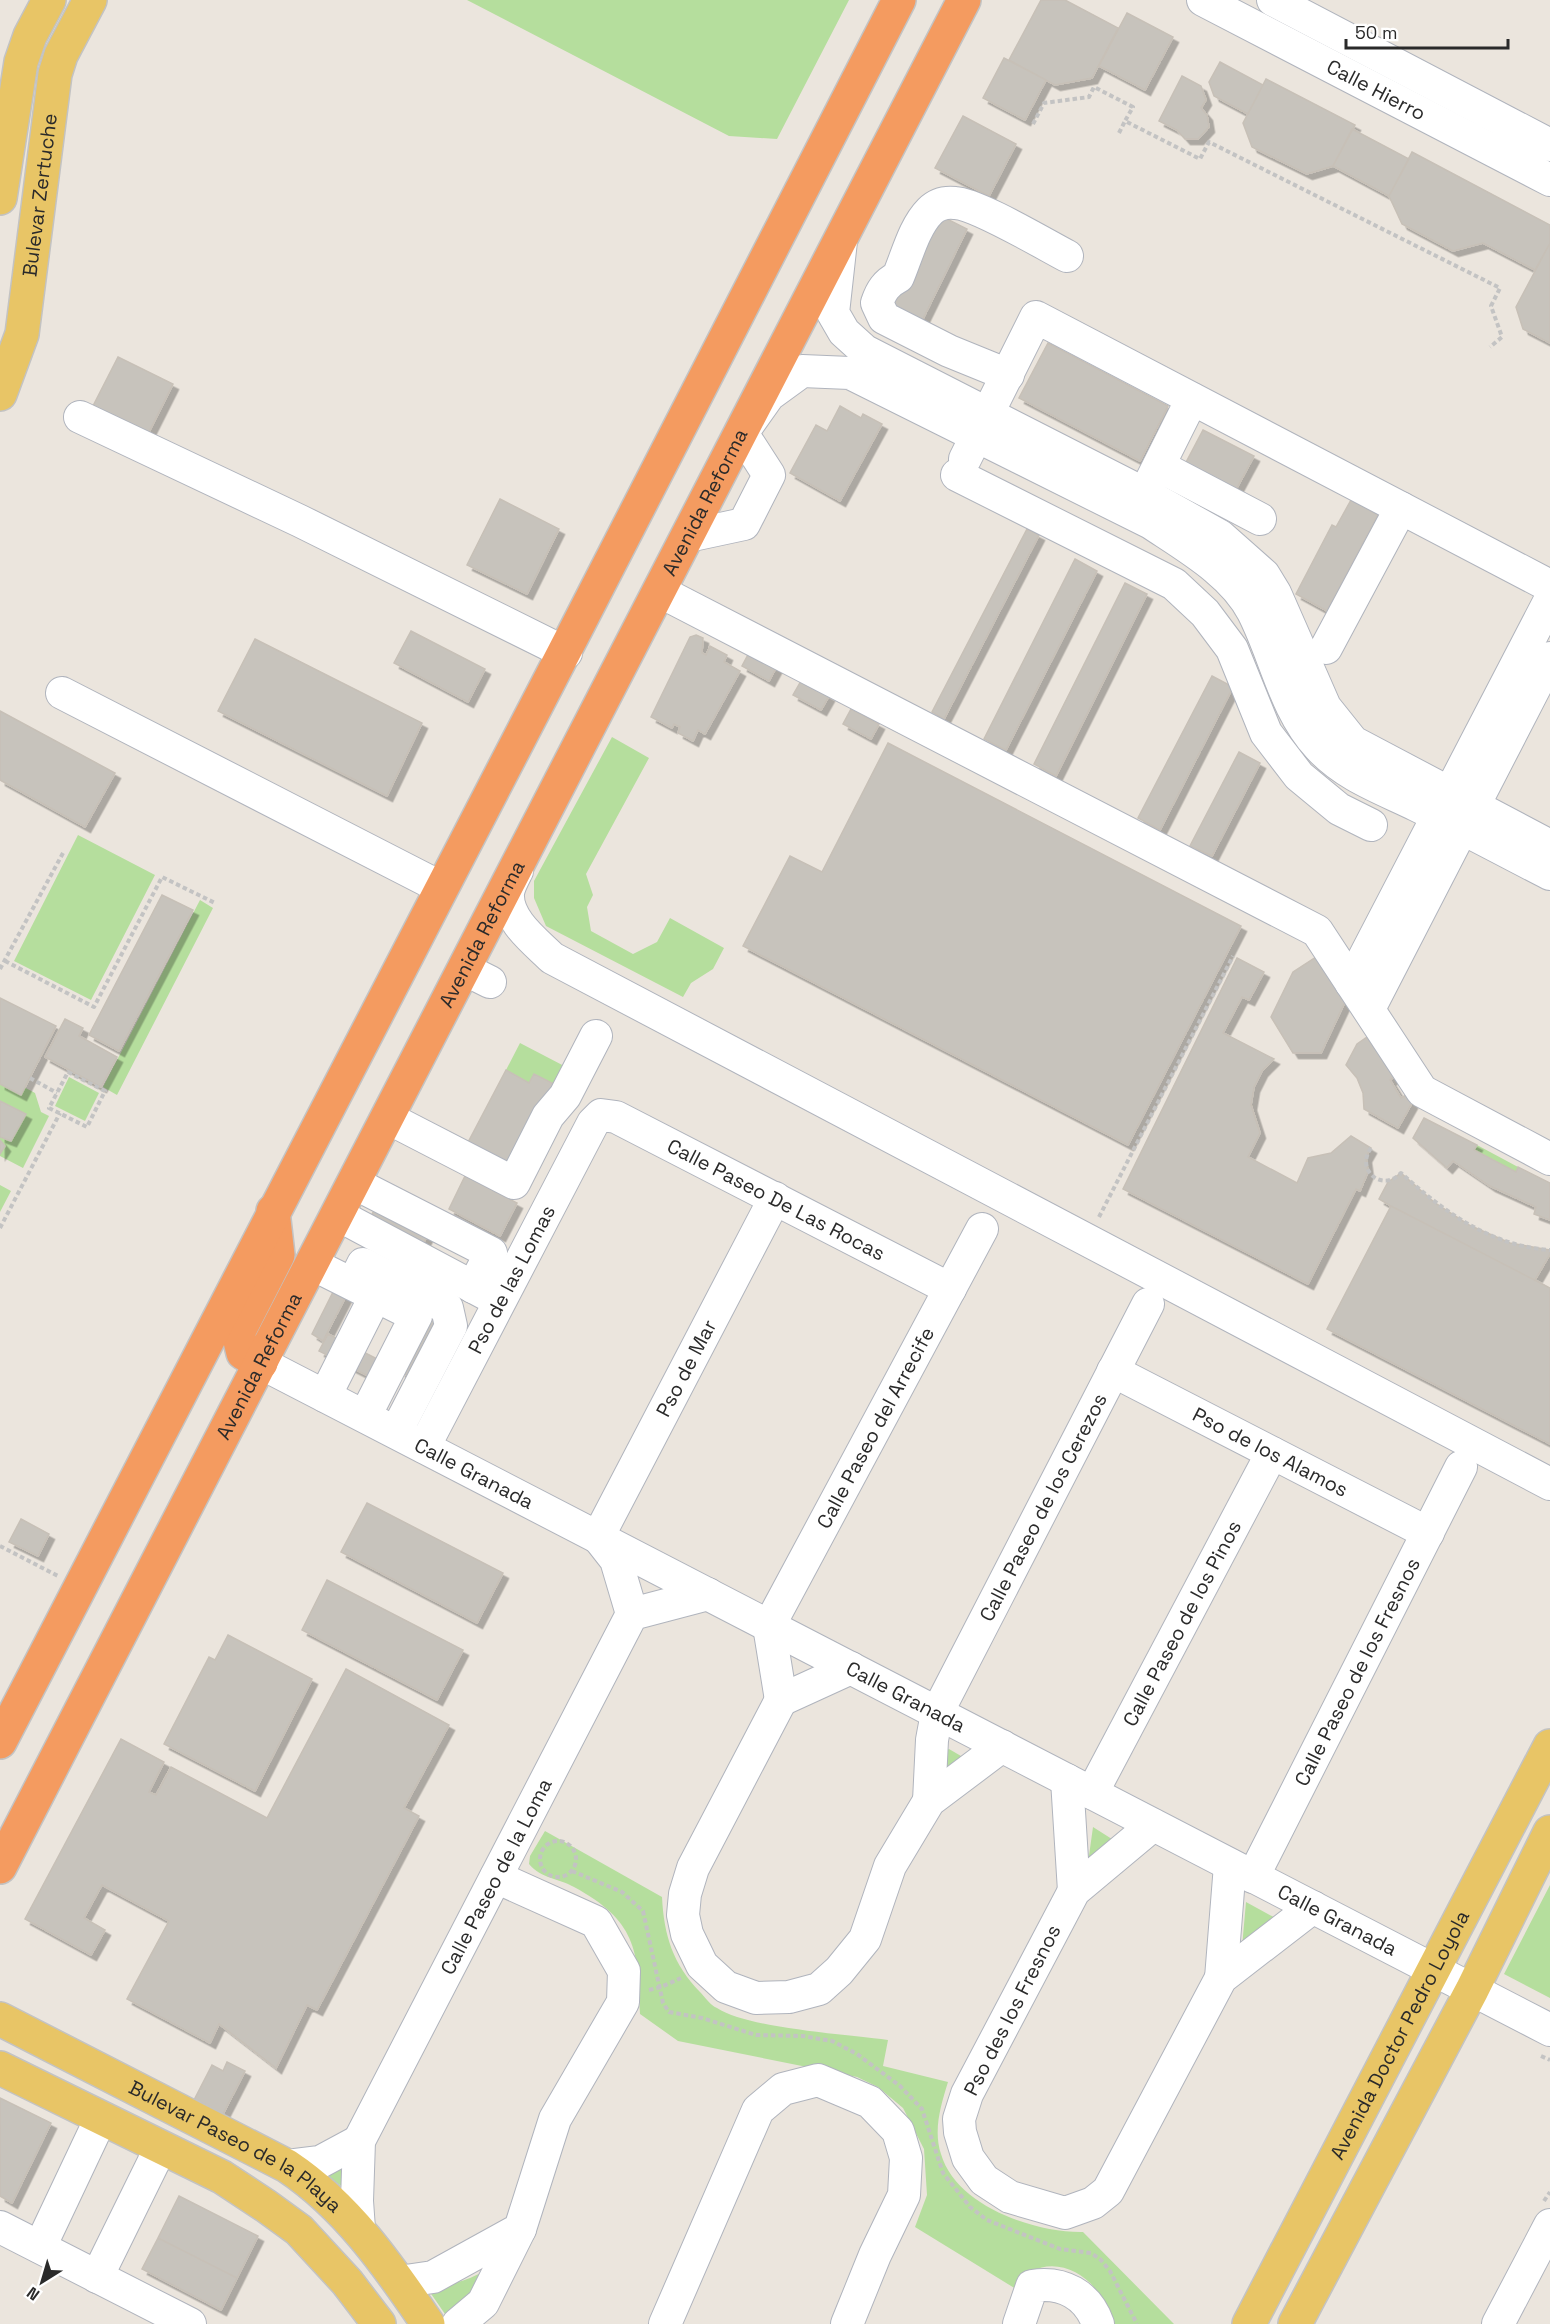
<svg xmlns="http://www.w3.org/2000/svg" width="1550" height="2324" viewBox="0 0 1550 2324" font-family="'Space Grotesk',sans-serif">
<defs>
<filter id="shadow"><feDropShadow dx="5.5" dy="5.5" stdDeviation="0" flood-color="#0004"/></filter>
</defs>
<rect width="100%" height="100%" fill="#ebe5dd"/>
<path fill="#b5de9d" d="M467 0H849L777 139 729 136Z
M612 737 649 758 586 874 593 895 587 907 591 931 633 954 657 942 670 918 724 948 713 969 691 983 683 997 546 926 534 898V881Z
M78 835 155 875 91 1000 14 961Z
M200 900 213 908 117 1095 103 1087Z
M520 1043 568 1068 558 1086 534 1074 529 1083 506 1070Z
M0 1074 35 1093 41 1112 49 1116 23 1168 0 1156Z
M69 1077 99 1093 85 1121 55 1106Z
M1477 1145 1518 1167 1516 1172 1474 1150Z
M0 1185 11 1191 0 1212Z
M949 1749 961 1756V1764L942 1781 945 1751Z
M1093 1827 1115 1841 1087 1870Z
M545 1831 662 1897C664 1936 673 1964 700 1992 705 1997 710 2005 717 2008 750 2029 846 2034 888 2040L883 2066 948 2082C941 2105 933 2130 941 2154 956 2206 1035 2233 1083 2232L1174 2324H1111C1107 2314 1103 2303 1098 2293 1085 2272 1054 2258 1032 2272 1025 2275 1020 2283 1016 2289L915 2227 927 2195 924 2149 903 2108 878 2087 857 2077 678 2041 640 2014C639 1949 635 1920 574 1887 558 1878 542 1879 529 1864L530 1856Z
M1550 1885V1998L1504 1974Z
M1246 1902 1279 1920 1242 1947Z
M349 2159 343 2187 321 2173Z
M493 2265 464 2305 445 2314 425 2285C451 2286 471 2281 493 2265Z"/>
<path fill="#c7c3bc" stroke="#c7c0b7" stroke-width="1.5" filter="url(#shadow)" d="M1041 0H1065L1118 28 1092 78 1055 85 1009 60Z
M1127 13 1173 37 1145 90 1099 66Z
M1004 58 1046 80 1025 120 983 98Z
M1220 62 1263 85 1248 114 1214 96 1209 82Z
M1182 76 1201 86 1206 100 1201 108 1207 115 1209 127 1198 139H1185L1177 130 1159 121Z
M1266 79 1355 125 1333 166 1307 174 1252 147 1243 123Z
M963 116 1016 144 989 196 935 168Z
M1352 129 1409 159 1389 196 1333 166Z
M1412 152 1550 225V243L1535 270 1483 243 1453 251 1402 224 1389 196Z
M935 213 967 229 918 329 886 313Z
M1550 243V343L1523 329 1516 307Z
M1048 343 1168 406 1140 461 1019 398Z
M118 357 173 384 148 434 93 406Z
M840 406 861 418 863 414 882 424 840 501 790 473 816 425 827 431Z
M1203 430 1254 456 1232 497 1182 470Z
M500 499 559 529 527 594 467 565Z
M1351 500 1378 515 1327 611 1296 594 1332 525 1336 527Z
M1027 529 1039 535 944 719 932 712Z
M1075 559 1097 571 1006 750 984 739Z
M1125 583 1147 594 1056 776 1034 764Z
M411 631 485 669 468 702 394 663Z
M696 635 703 638 702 653 706 655 710 646 727 655 724 662 740 671 705 734 698 730 693 741 678 733 680 727 674 724 672 728 651 717 690 637Z
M255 639 422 723 387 796 218 711Z
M750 651 777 666 769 681 742 666Z
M1212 676 1233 687 1160 830 1138 818Z
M801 681 829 696 821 710 793 695Z
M851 709 879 724 871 739 843 724Z
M0 711 115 773 85 827 0 780Z
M888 743 1241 926 1128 1145 743 946 790 856 822 872Z
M1239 752 1260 763 1212 856 1190 846Z
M162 895 193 910 119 1051 89 1035Z
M1316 957 1345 1002 1321 1053H1293L1271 1017 1293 972Z
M1237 958 1264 972 1249 1000 1242 997 1223 1033 1274 1059 1262 1071 1254 1087 1251 1105 1260 1133 1248 1157 1297 1183 1308 1158 1331 1153 1351 1136 1371 1148 1366 1157 1368 1172 1360 1191 1356 1189 1308 1284 1123 1189Z
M0 998 56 1026 21 1095 0 1084Z
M65 1019 83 1028 79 1036 117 1057 101 1087 45 1057Z
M1367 1037 1394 1077 1390 1080 1401 1098 1406 1095 1412 1103 1398 1128 1364 1109 1363 1093 1357 1078 1346 1065 1357 1044Z
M506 1070 529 1083 534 1074 558 1086 512 1175 464 1150Z
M0 1101 26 1114 11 1141 0 1137Z
M1424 1118 1477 1145 1474 1150 1516 1172 1518 1167 1550 1183V1220L1534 1214 1536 1207 1490 1186 1453 1161 1447 1168 1413 1138Z
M0 1140 5 1146 0 1154Z
M1401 1173 1435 1203 1469 1225 1510 1243 1550 1250V1254L1535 1280 1550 1288V1444L1327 1329 1391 1206 1379 1199 1388 1182Z
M465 1176 517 1203 500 1236 449 1209Z
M379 1201 431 1228 420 1250 368 1222Z
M1391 1206 1550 1288V1444L1327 1329Z
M334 1290 346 1296 323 1341 312 1334Z
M430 1316 442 1323 412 1378 400 1371Z
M328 1334 397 1369 388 1386 319 1351Z
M367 1503 503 1573 477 1623 341 1552Z
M21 1519 49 1534 38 1556 9 1542Z
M327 1580 463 1650 437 1700 302 1630Z
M228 1635 312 1679 255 1791 164 1744 209 1657 215 1660Z
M346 1669 449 1725 404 1808 419 1816 317 2010 307 2005 276 2068 219 2024 210 2043 127 1999 169 1921 102 1885 84 1918 105 1930 91 1955 25 1919 121 1739 164 1762 149 1792 156 1795 171 1767 267 1818Z
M227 2062 245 2071 221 2118 192 2104 212 2065 223 2071Z
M0 2098 51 2123 12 2203 0 2196Z
M179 2196 258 2236 237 2278 158 2238Z
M158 2238 237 2278 221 2310 142 2269Z"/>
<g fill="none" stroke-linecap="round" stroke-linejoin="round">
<defs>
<g id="minor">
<path id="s1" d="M1203 0 1550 180"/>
<path d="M1273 0 1550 145"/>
<path d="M841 241 833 313 844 332 865 351 1145 494 1220 536 1264 575 1275 593 1325 707 1353 742 1550 846"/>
<path d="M1008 375 949 351 884 318 877 303C881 291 886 283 898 277 907 256 914 227 930 211 937 204 946 202 955 203 977 204 1044 244 1067 256"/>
<path d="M80 417 300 521 566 653"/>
<path d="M965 459 1036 317 1550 586"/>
<path d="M1159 466 1260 519"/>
<path d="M957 475 1174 584 1205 613 1232 649 1266 733 1299 776 1339 809 1371 825"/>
<path d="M1136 511 1192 399"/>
<path d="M688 536 744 524 769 475 742 433 769 395 802 371 850 373 1151 523C1187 547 1233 573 1253 612 1276 657 1284 709 1319 747 1346 776 1381 788 1416 805 1461 827 1505 851 1550 874"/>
<path d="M659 591 1317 931 1422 1091 1550 1159"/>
<path d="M1326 648 1401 508"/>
<path d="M62 693 442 888"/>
<path d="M517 871C514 877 509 886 508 893 506 920 536 942 552 958L1550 1484"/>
<path d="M464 969 490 982"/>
<path d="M1351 983 1550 600"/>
<path d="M1369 1009 1550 658"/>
<path d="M388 1118 514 1183 548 1116 565 1096 596 1036"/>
<path d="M354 1183 491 1253 473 1287"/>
<path d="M338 1215 490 1296"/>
<path d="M312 1264 416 1316 365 1416"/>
<path d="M353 1284 363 1264 447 1308 451 1326 396 1432"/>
<path id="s2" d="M261 1363 1550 2030"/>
<path id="s3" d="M1113 1371 1428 1533"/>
<path d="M325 1396 376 1295"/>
<path id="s4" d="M424 1447 593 1123 601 1115 616 1117 950 1289"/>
<path id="s5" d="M632 1614 616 1560 598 1537 775 1198"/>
<path d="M781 1700 693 1868 685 1894 683 1915 687 1934 702 1965 726 1987 756 1998 789 1997 819 1989 839 1971 865 1939 890 1866 929 1801 1002 1746"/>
<path id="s6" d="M781 1700 769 1626 982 1229"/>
<path d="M781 1700 851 1668"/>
<path d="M1067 1780 1074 1891"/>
<path id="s7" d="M1092 1793 1272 1453"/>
<path id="s8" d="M929 1801 932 1740 937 1713 1148 1304"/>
<path d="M1153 1825 1074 1891 967 2094 959 2119 960 2132 968 2158 984 2180 1010 2197 1065 2213 1093 2203 1108 2191 1221 1978 1313 1907"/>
<path id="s9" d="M1253 1877 1461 1467"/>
<path d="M1221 1978 1230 1865"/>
<path d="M287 2166 320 2162 359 2141"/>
<path d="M0 2227 190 2324"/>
<path id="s10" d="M359 2229 357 2201 359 2141 632 1614 708 1594"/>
<path d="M40 2247 101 2118"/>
<path d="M97 2277 161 2147"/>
<path d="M399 2282 433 2277 520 2229 555 2119 623 2002 624 1971 596 1922 496 1877"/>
<path d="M458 2324 483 2303 520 2229"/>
<path d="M665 2324 758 2110 783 2089 818 2080 870 2102 898 2131 906 2158 904 2195 875 2255 847 2324"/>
<path d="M1019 2324 1032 2286C1063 2281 1088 2295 1098 2324"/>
<path d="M1498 2324 1550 2225"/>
</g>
<g id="major">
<path d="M0 198 21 62 30 36 49 0"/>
<path id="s11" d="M0 394 22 334 55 74 61 55 90 0"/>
<path id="s12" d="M0 2019 287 2166C347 2206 388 2265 428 2324"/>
<path d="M0 2068 222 2177 266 2206 299 2230 347 2282 379 2324"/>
<path id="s13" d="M1249 2324 1550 1746"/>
<path d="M1295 2324 1472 1990 1550 1832"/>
</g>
<g id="highway">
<path d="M261 1363 243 1353 238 1333 278 1255 273 1211"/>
<path d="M0 1742C300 1162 602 582 899 0"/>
<path id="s14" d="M0 1867 964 0"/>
</g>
</defs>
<use href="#minor" stroke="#b0b4bd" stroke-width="34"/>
<use href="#major" stroke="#c3c3c3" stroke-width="36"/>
<use href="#highway" stroke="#c3c3c3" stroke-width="36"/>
<path stroke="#c3c3c3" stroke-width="4" stroke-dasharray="4.5 3" stroke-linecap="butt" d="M1033 124 1044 103 1089 97 1094 87 1133 107 1125 121 1200 159 1209 142 1500 288 1491 306 1502 337 1490 347
M1119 133 1125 121
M5 961 94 1007 162 877 215 903
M0 969 63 853
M68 1072 105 1091 87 1127 49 1108Z
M30 1078 57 1093
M1371 1148C1355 1170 1382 1193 1401 1173 1444 1212 1491 1246 1550 1250
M1099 1217 1233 956
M0 1228 60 1113
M0 1546 58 1576
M540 1859a18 18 0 1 1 36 0a18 18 0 1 1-36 0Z
M572 1871 622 1892 643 1911 663 2003 669 2012 702 2018 756 2035 803 2036 832 2041 857 2054 900 2086 922 2109 943 2173 970 2207 987 2220 1060 2249 1091 2253 1100 2259 1110 2271 1137 2324
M649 1990 661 1987 681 1978
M1541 2056 1550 2060
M1544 2201 1550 2192"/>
<use href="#minor" stroke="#fff" stroke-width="32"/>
<use href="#major" stroke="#e8c566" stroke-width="33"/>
<use href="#highway" stroke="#f49b60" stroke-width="33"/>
</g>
<g text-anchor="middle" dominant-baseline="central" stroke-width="6" stroke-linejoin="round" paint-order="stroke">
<g font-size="20" fill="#2a2a2a" stroke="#fff">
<text stroke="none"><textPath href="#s1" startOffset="195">Calle Hierro</textPath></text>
<text stroke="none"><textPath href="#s11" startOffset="204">Bulevar Zertuche</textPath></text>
<text stroke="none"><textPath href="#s14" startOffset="1536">Avenida Reforma</textPath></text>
<text stroke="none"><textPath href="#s14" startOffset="1050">Avenida Reforma</textPath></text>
<text stroke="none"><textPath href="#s4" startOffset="572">Calle Paseo De Las Rocas</textPath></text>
<text stroke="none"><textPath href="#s4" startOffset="189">Pso de las Lomas</textPath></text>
<text stroke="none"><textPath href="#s14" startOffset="564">Avenida Reforma</textPath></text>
<text stroke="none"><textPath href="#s5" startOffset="276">Pso de Mar</textPath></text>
<text stroke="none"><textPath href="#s6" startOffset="300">Calle Paseo del Arrecife</textPath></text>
<text stroke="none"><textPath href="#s3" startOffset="177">Pso de los Alamos</textPath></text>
<text stroke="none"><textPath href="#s2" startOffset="240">Calle Granada</textPath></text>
<text stroke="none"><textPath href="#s8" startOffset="320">Calle Paseo de los Cerezos</textPath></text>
<text stroke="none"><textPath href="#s7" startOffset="192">Calle Paseo de los Pinos</textPath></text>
<text stroke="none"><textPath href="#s9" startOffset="230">Calle Paseo de los Fresnos</textPath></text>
<text stroke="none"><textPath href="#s2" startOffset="726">Calle Granada</textPath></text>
<text stroke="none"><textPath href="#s10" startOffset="386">Calle Paseo de la Loma</textPath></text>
<text stroke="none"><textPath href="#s2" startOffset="1212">Calle Granada</textPath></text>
<text transform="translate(1012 2010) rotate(-63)">Pso des los Fresnos</text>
<text stroke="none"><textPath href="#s13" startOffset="326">Avenida Doctor Pedro Loyola</textPath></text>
<text stroke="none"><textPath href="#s12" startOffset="268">Bulevar Paseo de la Playa</textPath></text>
</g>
</g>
<g transform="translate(42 2282) rotate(217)" stroke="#ffffff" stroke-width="4.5" paint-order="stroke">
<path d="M0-4.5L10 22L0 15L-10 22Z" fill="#2a2a2a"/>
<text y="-9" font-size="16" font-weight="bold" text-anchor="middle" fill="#2a2a2a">N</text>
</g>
<path d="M1346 39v9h162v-9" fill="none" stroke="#2a2a2a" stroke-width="3"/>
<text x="1355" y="39" font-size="18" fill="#2a2a2a" stroke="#ffffff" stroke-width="4.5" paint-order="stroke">50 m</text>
</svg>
